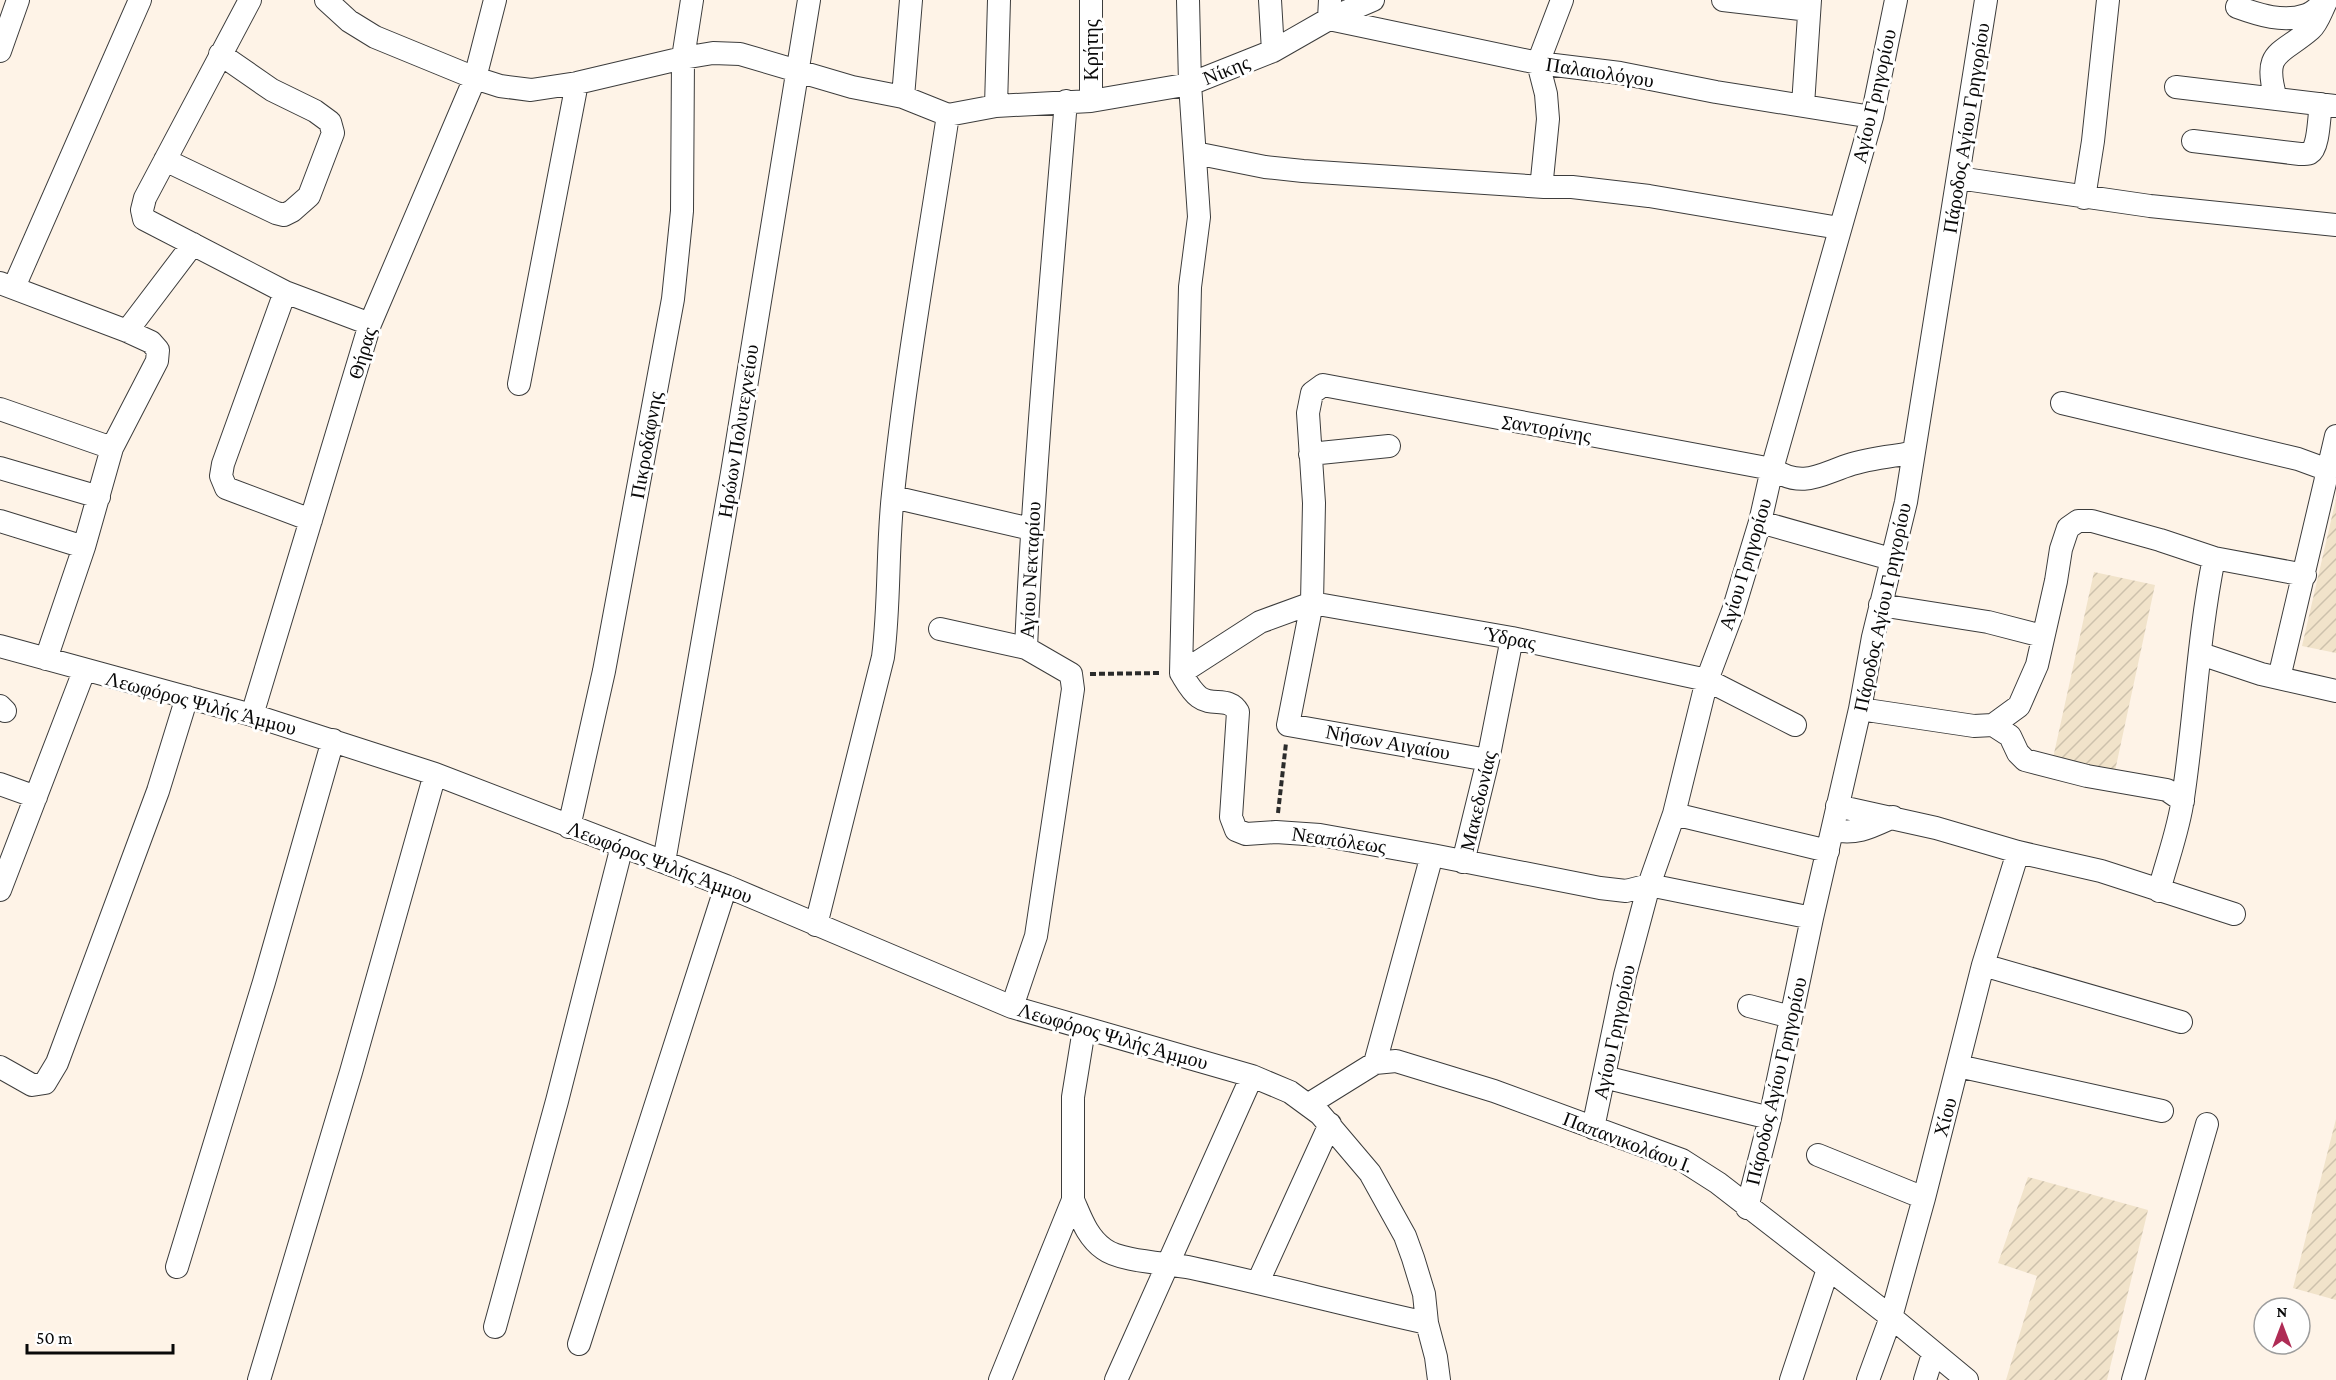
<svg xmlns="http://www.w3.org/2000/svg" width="2336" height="1380" viewBox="0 0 2336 1380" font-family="'Crimson Pro',serif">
<defs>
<pattern id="farmland-furrows" width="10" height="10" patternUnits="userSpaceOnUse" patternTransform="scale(1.5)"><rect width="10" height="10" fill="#f1e3ca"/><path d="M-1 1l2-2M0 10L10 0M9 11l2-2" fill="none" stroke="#cdc1ac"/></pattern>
</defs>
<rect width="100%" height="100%" fill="#fef3e7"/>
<path fill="url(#farmland-furrows)" d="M2336 499V653L2302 646Z
M2094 572 2155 585 2115 771 2053 758Z
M2336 1119V1300L2293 1288Z
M2028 1177 2148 1210 2107 1380H2006L2037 1276 1998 1263Z"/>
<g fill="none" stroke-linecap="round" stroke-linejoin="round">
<defs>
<path id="minor" d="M250 0 145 198 142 210 144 219 285 292 370 324
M326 0 349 21 375 37 475 78 500 86 531 90 577 83 683 58 713 53 740 54 852 87 903 97 948 115 996 106 1091 101 1190 84 1273 51 1329 19 1373 0
M1091 0V101
M1188 0 1190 84 1199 217 1190 287 1181 673C1186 681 1191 691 1199 697 1212 707 1229 696 1238 712L1231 817 1236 830 1246 834 1276 832 1320 835 1432 855
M1270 0 1273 51
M1330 0 1329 19 1538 63 1620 73 1716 92 1872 117
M1723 0 1809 10
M2237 7C2259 15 2284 23 2306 15 2313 13 2320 6 2325 1
M0 51 18 0
M2176 87 2335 106
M903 97 911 0
M2276 99C2262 50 2280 56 2311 29 2318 23 2322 9 2327 0
M1803 105 1810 0
M996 106 999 0
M2193 141 2300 154C2303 154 2307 154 2310 153 2319 148 2319 114 2321 104
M1195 153 1265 167 1303 171 1544 187H1572L1649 196 1839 228
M165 160 276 213 284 215 292 211 309 196 333 133 330 122 315 111 272 90 220 54
M1958 178 2150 206 2336 225
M1544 187 1542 179 1548 119 1546 94 1538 63 1562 0
M2084 198 2093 141 2108 0
M0 283 127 331 151 342 158 350 157 361 112 448 84 547 46 659
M14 287 140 0
M285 292 223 464 221 476 226 488 311 520
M127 331 193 244
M519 384 577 83
M2062 403 2298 459 2328 470
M0 409 112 448
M1310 454 1389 446
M0 468 99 497
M893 497 1031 529
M0 521 84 547
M1760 522 1891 559
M2214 558 2305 575
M1312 603 1512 638 1707 680 1795 725
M1880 605 1988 622 2042 636
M940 629 1026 648
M0 646 252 715 435 774 726 886 1012 1007 1252 1076 1290 1092 1320 1114 1370 1173 1405 1236 1413 1258 1424 1294 1427 1323 1436 1357 1439 1380
M2201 654 2261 674 2336 691
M1181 673 1260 622 1312 603
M2279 678 2336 436
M0 706 5 711
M1860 709 1974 726 1993 725 2019 706 2037 665 2056 581 2061 549 2068 528 2078 521H2092L2160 540 2214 558C2198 637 2195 718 2183 798 2179 829 2167 860 2159 891
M252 715 370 324 475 78 495 0
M1993 725 2010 736 2018 753 2025 760 2087 776 2167 790 2183 801
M1488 760 1288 725 1312 603 1314 503 1308 413 1312 393 1323 385 1772 469C1804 489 1820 474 1852 464 1872 458 1892 456 1913 453
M0 784 36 797
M1837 806 1936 828 2018 852 2101 871 2234 914
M1674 814 1828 851
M569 827 604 671 673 299 682 211 683 58 692 0
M1833 830C1857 835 1871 827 1893 817
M664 862 732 473 809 0
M1463 862 1488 760 1512 638
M0 890 84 671
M816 925 883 657C890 603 887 548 893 494 906 367 929 241 948 115
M1983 965 2181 1022
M1749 1006 1791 1017
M1012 1007 1036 936 1073 689 1071 674 1026 648C1034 466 1051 284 1066 101
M1375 1063 1432 855 1600 888 1626 891 1649 885 1812 918
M1958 1066 2162 1111
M0 1067 32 1085 45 1083 57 1063 158 791 187 697
M1604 1077 1770 1118
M1309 1104 1375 1063 1396 1061 1494 1091 1682 1160 1718 1183 1891 1317 1967 1380
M1593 1128 1625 975 1649 885 1674 814 1707 680 1733 611 1760 522 1772 469 1872 117 1896 0
M1818 1155 1924 1198
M1073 1200C1081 1218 1087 1237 1104 1249 1121 1262 1170 1263 1192 1268 1271 1285 1349 1306 1427 1323
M1747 1208 1770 1118 1812 918 1860 709 1873 637 1906 502 1986 0
M177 1267 264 982 333 740
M1258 1282 1330 1124
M495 1327 557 1101 622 846
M579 1344 726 886
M259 1380 351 1072 435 774
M1000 1380 1073 1200V1097L1084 1029
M1116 1380 1252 1076
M1791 1380 1828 1269
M1868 1380 1891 1317 1924 1198 1983 965 2018 852
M1925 1380 1933 1354
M2133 1380 2207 1124"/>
</defs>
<use href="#minor" stroke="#3c3c3c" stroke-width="24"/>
<path stroke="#2b2b2b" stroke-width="4" stroke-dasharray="6 3" stroke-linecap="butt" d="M1090 674 1161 673
M1278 813 1286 743"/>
<use href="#minor" stroke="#fff" stroke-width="22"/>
</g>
<g text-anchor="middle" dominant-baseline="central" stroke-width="6" stroke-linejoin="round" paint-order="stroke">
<g font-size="20" fill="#090909" stroke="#fff">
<text transform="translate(1091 50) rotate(-90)">Κρήτης</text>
<text transform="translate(1226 70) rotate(-22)">Νίκης</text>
<text transform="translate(1600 72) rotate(9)">Παλαιολόγου</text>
<text transform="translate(1874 96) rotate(-77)">Αγίου Γρηγορίου</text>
<text transform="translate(1966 128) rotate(-81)">Πάροδος Αγίου Γρηγορίου</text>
<text transform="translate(362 353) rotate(-73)">Θήρας</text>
<text transform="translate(1547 428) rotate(10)">Σαντορίνης</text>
<text transform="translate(738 431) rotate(-81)">Ηρώων Πολυτεχνείου</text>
<text transform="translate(646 445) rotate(-80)">Πικροδάφνης</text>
<text transform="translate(1745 564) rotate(-73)">Αγίου Γρηγορίου</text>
<text transform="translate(1030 570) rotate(-87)">Αγίου Νεκταρίου</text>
<text transform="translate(1882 607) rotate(-78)">Πάροδος Αγίου Γρηγορίου</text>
<text transform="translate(1510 638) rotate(11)">Ύδρας</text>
<text transform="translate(201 703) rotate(15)">Λεωφόρος Ψιλής Άμμου</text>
<text transform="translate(1388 742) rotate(10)">Νήσων Αιγαίου</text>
<text transform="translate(1478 801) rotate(-77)">Μακεδωνίας</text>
<text transform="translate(1339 840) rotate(8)">Νεαπόλεως</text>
<text transform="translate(660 862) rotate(21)">Λεωφόρος Ψιλής Άμμου</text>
<text transform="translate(1614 1032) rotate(-78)">Αγίου Γρηγορίου</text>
<text transform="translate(1113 1036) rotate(16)">Λεωφόρος Ψιλής Άμμου</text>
<text transform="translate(1776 1081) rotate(-77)">Πάροδος Αγίου Γρηγορίου</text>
<text transform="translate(1945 1117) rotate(-75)">Χίου</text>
<text transform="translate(1628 1142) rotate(21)">Παπανικολάου Ι.</text>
</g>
</g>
<g transform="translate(2282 1326)"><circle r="28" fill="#ffffff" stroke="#9d9d9d" stroke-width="1.5"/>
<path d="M0-4.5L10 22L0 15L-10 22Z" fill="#af2c55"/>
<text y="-9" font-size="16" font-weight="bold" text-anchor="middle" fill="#090909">N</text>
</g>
<path d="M27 1344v9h146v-9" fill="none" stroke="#090909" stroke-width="3"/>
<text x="36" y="1344" font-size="18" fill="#090909" stroke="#ffffff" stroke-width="4.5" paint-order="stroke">50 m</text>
</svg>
